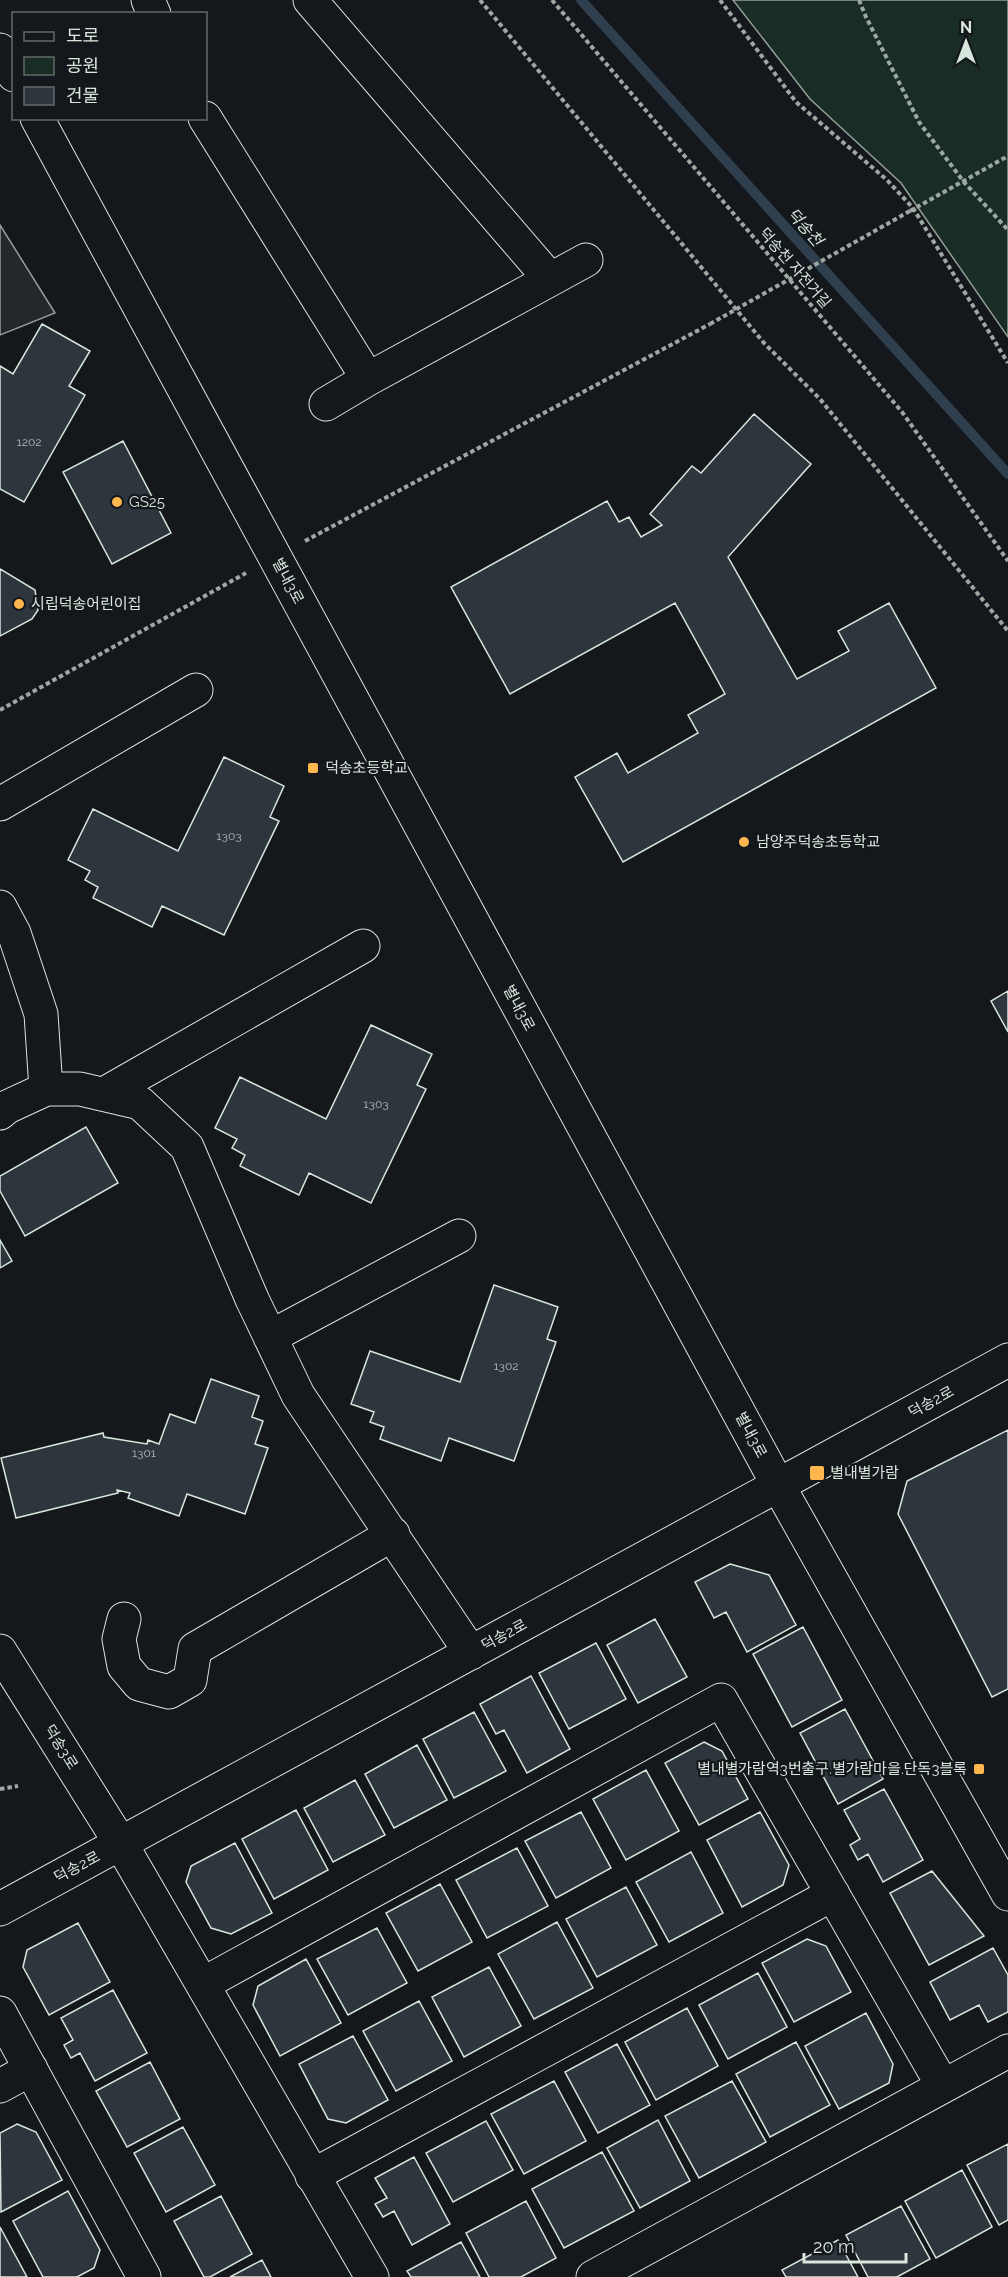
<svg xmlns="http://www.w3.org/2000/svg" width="1008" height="2277" viewBox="0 0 1008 2277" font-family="Raleway,'Noto Sans KR',sans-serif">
<rect width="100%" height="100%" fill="#14181c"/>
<path fill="#1a2d24" stroke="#939e99" stroke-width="1.5" d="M733 0H1008V337L901 183 810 99Z"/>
<path fill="#24282b" stroke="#939e99" stroke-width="1.5" d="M0 225 55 313 0 335Z"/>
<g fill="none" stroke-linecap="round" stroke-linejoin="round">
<path stroke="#2f3f4d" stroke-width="10" d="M581 0 1008 474"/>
</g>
<path fill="#2c363c" stroke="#d8e6dc" stroke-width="1.5" d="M42 324 90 351 69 386 85 395 24 502 0 489V366L13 374Z
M754 414 811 464 728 557 797 679 849 651 838 631 889 603 936 688 623 862 575 777 617 753 628 773 698 733 688 715 725 694 675 603 510 694 451 587 607 501 619 522 629 517 641 537 662 525 650 514 692 466 701 473Z
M123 441 171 533 112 564 63 472Z
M0 569 35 590 38 610 32 619 0 636Z
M224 757 284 786 270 817 279 821 224 935 162 906 152 927 93 898 98 887 85 880 90 871 68 860 93 809 178 851Z
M1008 991V1032L991 1001Z
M371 1025 432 1054 417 1085 426 1089 371 1203 309 1173 299 1195 240 1166 245 1155 232 1148 237 1139 215 1128 240 1077 326 1119Z
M86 1127 118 1183 25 1236 0 1191V1176Z
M0 1240 12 1261 0 1268Z
M494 1285 558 1307 547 1339 556 1342 514 1461 449 1438 441 1461 380 1439 384 1427 370 1422 374 1412 351 1404 370 1351 460 1382Z
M211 1379 259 1396 252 1417 263 1421 255 1444 268 1448 245 1514 187 1494 179 1516 128 1498 130 1493 117 1490 118 1493 16 1518 1 1458 103 1433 104 1437 147 1444 148 1440 159 1444 170 1414 195 1423Z
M1008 1430V1689L992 1697 898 1514 907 1481Z
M730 1564 769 1575 796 1625 747 1652 726 1612 714 1618 695 1582Z
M655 1619 687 1677 638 1703 607 1645Z
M803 1627 842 1700 792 1727 753 1654Z
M596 1643 626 1699 569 1729 539 1673Z
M531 1676 570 1749 527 1773 504 1730 496 1734 480 1704Z
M845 1709 883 1779 838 1804 800 1733Z
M474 1712 506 1771 454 1798 423 1739Z
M704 1742 722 1751 748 1799 699 1825 665 1763Z
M417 1745 447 1800 394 1828 365 1774Z
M646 1770 679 1831 626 1860 593 1799Z
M355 1780 385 1835 333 1862 304 1808Z
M884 1789 923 1860 883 1882 868 1854 858 1860 850 1845 860 1839 844 1810Z
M296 1810 328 1870 274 1899 242 1839Z
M581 1812 611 1868 556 1898 525 1841Z
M760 1812 789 1865 783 1885 742 1907 707 1840Z
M235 1843 272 1913 231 1934 211 1928 186 1882 191 1866Z
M517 1848 548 1906 487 1938 456 1880Z
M691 1852 723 1913 669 1942 636 1882Z
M932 1871 984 1936 929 1965 890 1893Z
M440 1884 472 1942 418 1971 386 1913Z
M626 1887 657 1945 597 1977 566 1919Z
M557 1922 593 1988 534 2019 498 1954Z
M78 1923 110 1982 49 2015 23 1967 27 1950Z
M377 1928 407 1983 348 2015 317 1959Z
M807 1939 826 1946 851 1992 794 2022 762 1963Z
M993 1948 1008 1975V2012L988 2022 979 2005 950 2020 930 1982Z
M306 1959 341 2023 280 2056 253 2005 258 1986Z
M489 1967 521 2026 464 2057 432 1997Z
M758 1973 787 2027 728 2059 699 2005Z
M113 1990 147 2053 95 2081 80 2053 71 2058 64 2045 73 2040 61 2018Z
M419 2001 452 2061 396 2091 363 2031Z
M687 2008 718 2066 656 2100 625 2042Z
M866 2013 893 2064 889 2083 839 2109 805 2046Z
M353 2036 388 2100 346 2123 328 2119 299 2064Z
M796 2042 830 2105 770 2137 736 2074Z
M617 2044 650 2105 598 2133 565 2072Z
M150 2062 180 2119 127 2147 96 2091Z
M554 2081 586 2141 524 2174 491 2114Z
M732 2081 766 2142 699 2178 665 2116Z
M658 2120 690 2181 640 2208 607 2148Z
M486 2121 513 2170 453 2202 426 2153Z
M17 2124 36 2132 62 2180 1 2212 0 2133Z
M183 2127 215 2185 166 2212 134 2153Z
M1008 2144V2220L999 2225 967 2165Z
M602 2152 634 2211 564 2248 532 2189Z
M414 2157 450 2224 412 2245 394 2211 383 2217 375 2204 387 2198 375 2178Z
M962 2170 992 2227 936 2258 905 2201Z
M68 2191 100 2250 94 2268 77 2277H43L13 2221Z
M221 2196 252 2254 210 2277H204L174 2221Z
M526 2201 556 2258 521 2277H489L466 2233Z
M901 2206 930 2259 897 2277H868L846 2235Z
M0 2227 27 2277H0Z
M838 2240 858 2277H786L782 2270Z
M461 2242 480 2277H411L407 2271Z
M262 2260 271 2277H230Z"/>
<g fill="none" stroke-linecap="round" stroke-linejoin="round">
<defs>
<path id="minor" d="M148 0 154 14
M310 0 550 279
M0 50 14 75
M37 118 778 1485 1008 1894
M205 118 368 379 586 260
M326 404 368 379
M0 804 196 690
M0 907 14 933 41 1014 46 1089
M104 1094 363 946
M0 1113 7 1107 46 1089H80L140 1103 187 1147 252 1299 298 1395 471 1653
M270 1337 459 1236
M124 1619 119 1639 124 1666 139 1684 169 1692 190 1680 195 1649 393 1534
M0 1651 121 1844 372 2277
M0 1909 1008 1360
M203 1984 721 1700 943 2086
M0 2013 144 2277
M0 2086 31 2069
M312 2176 833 1894
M593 2277 1008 2051"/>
</defs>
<use href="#minor" stroke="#d8e6dc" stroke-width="35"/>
<path stroke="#9da8a2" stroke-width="4" stroke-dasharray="4.5 3" stroke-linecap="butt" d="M480 0 764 343 820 399 1008 631
M552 0 902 412 1008 561
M720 0 796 102 887 180 913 208 1008 363
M859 0 866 17 919 122 963 181 1008 230
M910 211 1008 156
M305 541 710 324
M0 710 246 573
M0 1789 18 1786"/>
<use href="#minor" stroke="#14181c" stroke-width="33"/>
<path stroke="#9da8a2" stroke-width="4" stroke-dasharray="4.5 3" stroke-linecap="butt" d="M710 324 910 211"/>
</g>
<g fill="#ffb74d" stroke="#14181c" stroke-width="2">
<circle cx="117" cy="502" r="6"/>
<circle cx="19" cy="604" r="6"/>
<rect x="307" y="762" width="12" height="12" rx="3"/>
<circle cx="744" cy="842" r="6"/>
<rect x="809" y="1465" width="16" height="16" rx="3"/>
<rect x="973" y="1763" width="12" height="12" rx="3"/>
</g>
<g text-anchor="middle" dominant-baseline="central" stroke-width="4.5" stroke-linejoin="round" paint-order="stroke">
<g font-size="12" fill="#adbab4">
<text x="29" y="442">1202</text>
<text x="229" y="836">1303</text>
<text x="376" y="1104">1303</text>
<text x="506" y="1366">1302</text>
<text x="144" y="1453">1301</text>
</g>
<g font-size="15" fill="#d8e6dc" stroke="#14181c">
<text transform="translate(795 268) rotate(49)">덕송천 자전거길</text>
<text transform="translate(288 581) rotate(62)">별내3로</text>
<text transform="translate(519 1008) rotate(62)">별내3로</text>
<text transform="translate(931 1402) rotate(-29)">덕송2로</text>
<text transform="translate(751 1435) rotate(62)">별내3로</text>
<text transform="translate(504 1635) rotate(-29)">덕송2로</text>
<text transform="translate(61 1747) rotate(58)">덕송3로</text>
<text transform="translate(77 1867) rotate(-28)">덕송2로</text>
</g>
<g font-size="15" fill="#d8e6dc" stroke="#14181c" text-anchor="start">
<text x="129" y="502">GS25</text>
<text x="31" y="604">시립덕송어린이집</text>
<text x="325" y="768">덕송초등학교</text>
<text x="756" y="842">남양주덕송초등학교</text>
<text x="830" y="1473">별내별가람</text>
<text x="967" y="1769" text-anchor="end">별내별가람역3번출구.별가람마을.단독3블록</text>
</g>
<g font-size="16" font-style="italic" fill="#d8e6dc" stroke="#14181c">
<text transform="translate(805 227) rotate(48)">덕송천</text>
</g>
</g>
<rect x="12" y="12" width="195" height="108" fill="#14181c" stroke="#626a69" stroke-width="1.5"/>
<rect x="24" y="32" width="30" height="9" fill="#14181c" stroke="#626a69" stroke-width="1.5"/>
<text x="66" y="42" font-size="18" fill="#d8e6dc">도로</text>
<rect x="24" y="57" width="30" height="18" fill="#1a2d24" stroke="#626a69" stroke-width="1.5"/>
<text x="66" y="72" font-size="18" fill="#d8e6dc">공원</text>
<rect x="24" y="87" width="30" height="18" fill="#2c363c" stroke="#626a69" stroke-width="1.5"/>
<text x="66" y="102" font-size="18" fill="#d8e6dc">건물</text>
<g transform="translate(966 42)" stroke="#14181c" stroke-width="4.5" paint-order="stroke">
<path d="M0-4.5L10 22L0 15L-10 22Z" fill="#d8e6dc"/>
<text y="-9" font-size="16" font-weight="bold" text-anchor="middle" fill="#d8e6dc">N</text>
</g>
<path d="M804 2253v9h102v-9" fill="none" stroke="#d8e6dc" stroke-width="3"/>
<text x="813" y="2253" font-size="18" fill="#d8e6dc" stroke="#14181c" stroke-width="4.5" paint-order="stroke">20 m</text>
</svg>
